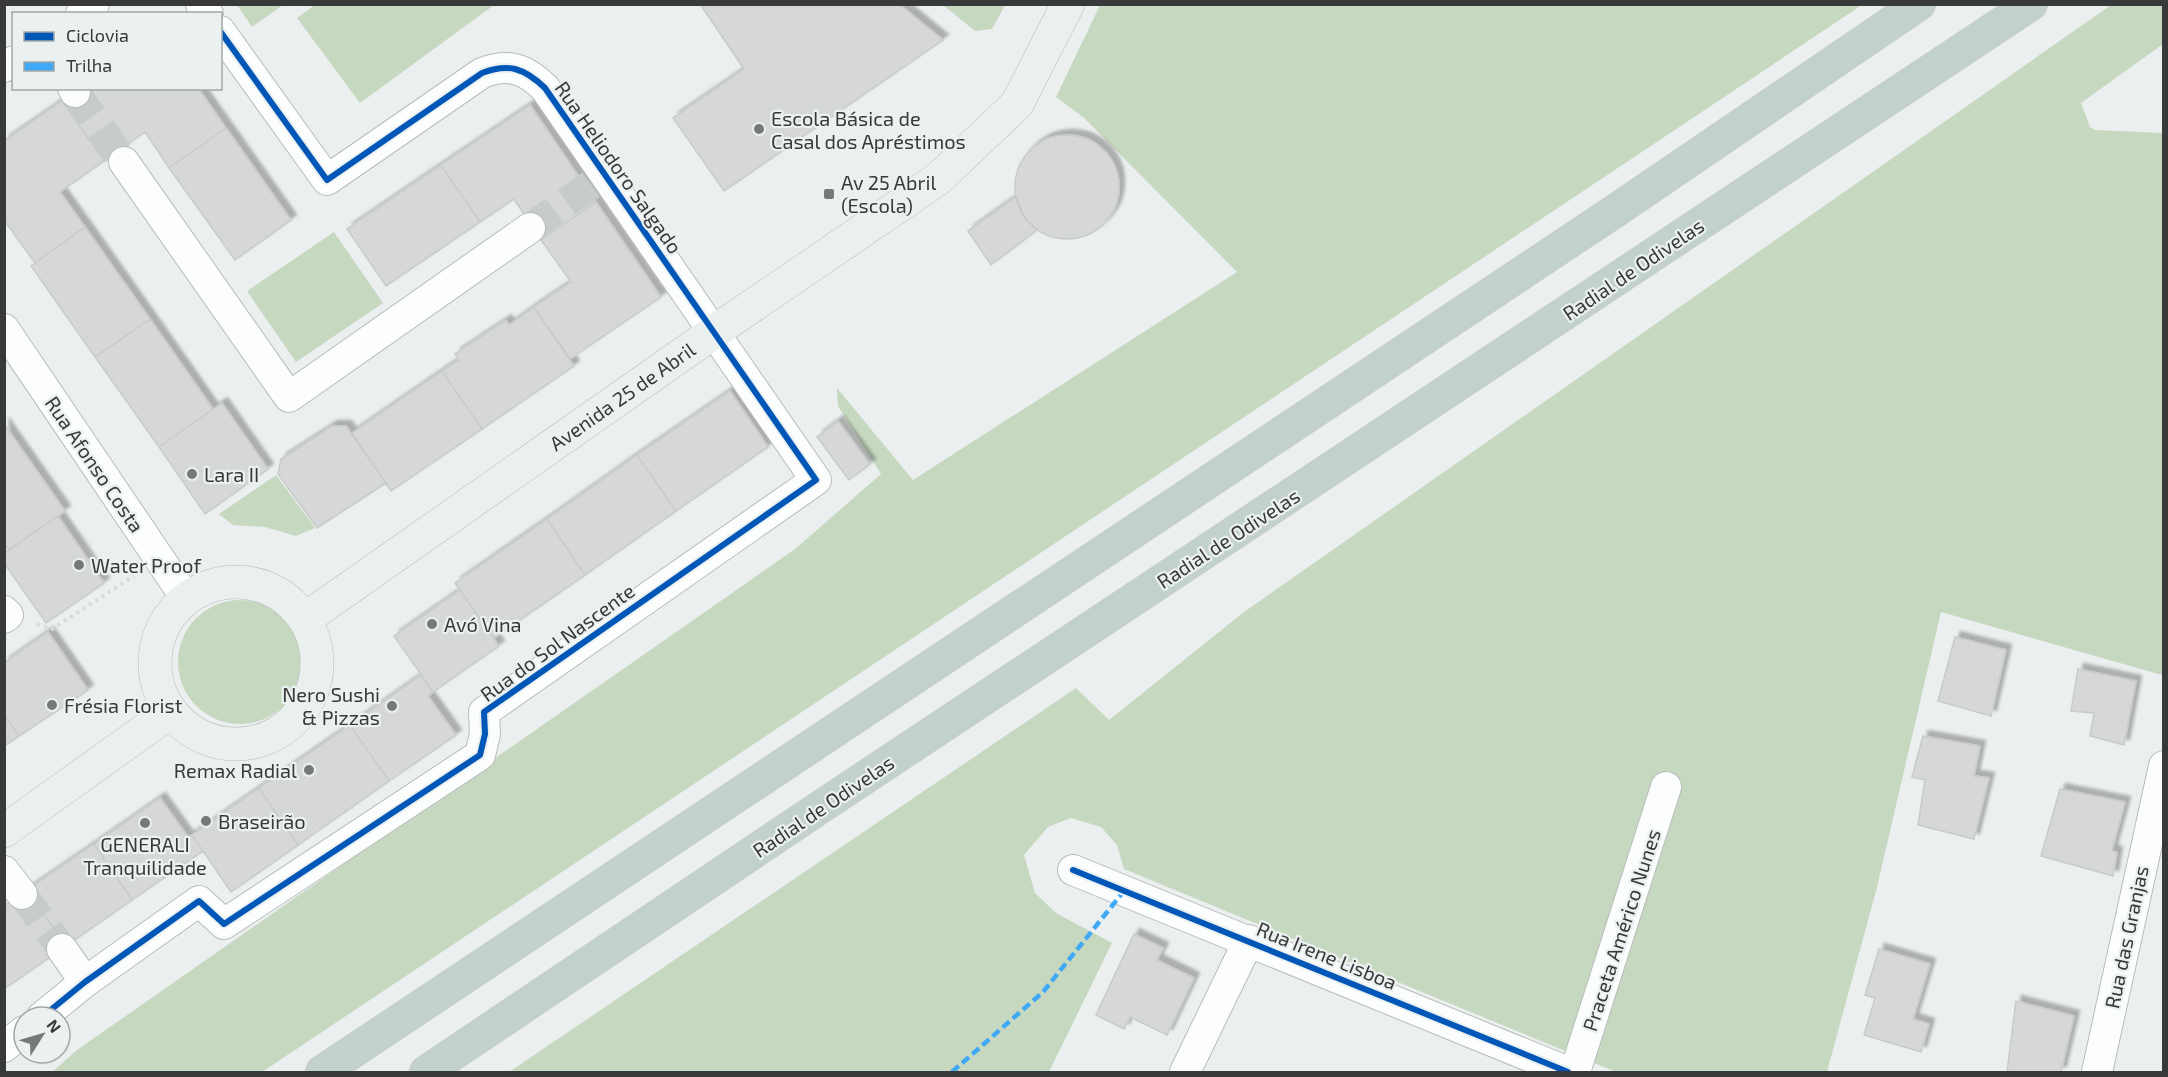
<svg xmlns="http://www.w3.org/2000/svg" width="2168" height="1077" viewBox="0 0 2168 1077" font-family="'Exo 2',sans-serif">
<defs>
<filter id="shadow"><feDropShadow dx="5.5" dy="-5.5" stdDeviation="1.5" flood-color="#0004"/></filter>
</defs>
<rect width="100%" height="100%" fill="#ecefef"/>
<path fill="#c6d8c0" d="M316 4H494V5L360 103 297 18Z
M237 5H283L252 27Z
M943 5H1005L992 29 975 31Z
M1100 5H1862L262 1072H52L77 1050 795 549 881 474 838 406 837 388 913 480 1237 272 1083 117 1056 97Z
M2111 5H2163V44L2081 103 2090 127 2095 130 2163 133 2162 675 1941 612 1877 887 1827 1072H1616L1124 869 1117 845 1101 827 1071 818 1048 827 1024 855 1035 893 1056 913 1112 943 1049 1072H509L1076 688 1109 720 1244 612Z
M334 232 383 303 296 362 247 291Z
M276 475 315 528 296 536 265 527 233 525 219 514Z
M178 662a62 62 0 1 1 124 0a62 62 0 1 1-124 0Z"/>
<path fill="#d6d7d8" stroke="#c9cbcb" stroke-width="1.5" filter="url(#shadow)" d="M700 4H899L943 40 724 191 673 118 744 69Z
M80 88H198L226 128 169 168 145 132 104 161 62 101Z
M62 101 104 161 60 192 85 227 35 263 4 220V141Z
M530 105 596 202 541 240 514 199 480 222 441 165Z
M226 128 291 220 235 260 169 168Z
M1015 187a52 52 0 1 1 104 0a52 52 0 1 1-104 0Z
M441 165 480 222 386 286 347 229Z
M1016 197 1025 218 1037 230 991 265 968 231Z
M596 202 661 297 570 359 534 307 571 282 541 240Z
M85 227 150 319 95 357 31 266Z
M534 307 574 366 482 429 442 371 459 360 455 354 506 320 509 325Z
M150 319 213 409 159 447 95 357Z
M442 371 482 429 391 491 352 433Z
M730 391 768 447 676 511 637 455Z
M222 403 268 469 205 514 159 447Z
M838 421 870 464 849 480 817 437Z
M4 424 65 511 9 550 4 544Z
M332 426H346L386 483 317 528 278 474 281 459Z
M637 455 676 511 585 575 547 519Z
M58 516 104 583 46 623 4 563V553Z
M547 519 585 575 494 638 455 583Z
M460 590 499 646 433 692 394 636Z
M48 632 88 690 19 736 4 715V663Z
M1955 637 2006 650 1991 716 1938 701Z
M2078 669 2136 681 2124 745 2090 736 2094 713 2071 711Z
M421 675 433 692 428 696 456 735 389 781 350 725Z
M4 715 19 736 4 746Z
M350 725 389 781 298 845 259 788Z
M1923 736 1980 746 1974 776 1989 778 1974 839 1918 825 1925 780 1912 777Z
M259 788 298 845 231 892 192 835Z
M2060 789 2125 802 2112 850 2117 853 2113 876 2041 856Z
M160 798 188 837 192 835 203 851 132 900 94 844Z
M94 844 132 900 66 946 27 890Z
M27 890 66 946 4 989V906Z
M1134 934 1163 948 1157 960 1194 978 1167 1035 1130 1017 1124 1029 1096 1015Z
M1879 949 1930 964 1913 1019 1929 1024 1921 1052 1864 1035 1875 998 1865 995Z
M2016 1001 2074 1016 2061 1072H2007Z"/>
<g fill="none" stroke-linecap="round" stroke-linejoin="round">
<path stroke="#c8cbcb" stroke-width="30" stroke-dasharray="30 15" stroke-linecap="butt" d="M75 92 124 162
M530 228 605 175
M22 894 62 949"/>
<defs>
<path id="street" d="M201 4 208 14
M81 14 94 4
M4 67 14 61
M73 88 75 92
M124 162 289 397 530 228
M4 329 186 598
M4 611 8 615 4 618
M1073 870 1568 1072
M4 871 22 894
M62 949 85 982
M42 1017 85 982 199 901 224 924 480 755 485 734 484 712 816 480 545 88C524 68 509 63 482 73L327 180 220 31
M4 1047 24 1031
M1185 1072 1249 940
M1575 1072 1666 787
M2097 1072 2164 766"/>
<path id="secondary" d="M155 663a81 81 0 1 1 162 0a81 81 0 1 1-162 0Z
M305 619 714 332 938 179 1017 104 1068 4
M4 831 170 712"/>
<path id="highway" d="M322 1072 1615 211 1919 4
M426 1072 828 802 2031 4"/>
</defs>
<use href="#street" stroke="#babcbc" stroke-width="32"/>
<use href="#secondary" stroke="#babcbc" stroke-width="34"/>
<use href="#highway" stroke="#c8caca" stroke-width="34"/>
<path stroke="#d9dada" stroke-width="4" stroke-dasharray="3 4.5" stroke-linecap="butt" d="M37 624 52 629 134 576"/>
<use href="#street" stroke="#fcfdfd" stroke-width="30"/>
<use href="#secondary" stroke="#eaf0ee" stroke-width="33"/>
<use href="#highway" stroke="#c2d1cd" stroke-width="33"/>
<path stroke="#3fa9f5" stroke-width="4.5" stroke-dasharray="9 4.5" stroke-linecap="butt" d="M952 1072 1043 992 1124 891"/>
<defs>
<path id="cycleway" d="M1073 870 1568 1072
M42 1017 85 982 199 901 224 924 480 755 485 734 484 712 816 480 545 88C524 68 509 63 482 73L327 180 220 31"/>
</defs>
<use href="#cycleway" stroke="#ebf0f0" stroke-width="10"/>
<use href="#cycleway" stroke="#0057b8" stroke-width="6"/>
</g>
<g fill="#777979" stroke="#ebf0f0" stroke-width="2">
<circle cx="759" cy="129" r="6"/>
<rect x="823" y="188" width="12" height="12" rx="3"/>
<circle cx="192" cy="474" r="6"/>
<circle cx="79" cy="565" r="6"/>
<circle cx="432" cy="624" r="6"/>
<circle cx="52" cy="705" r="6"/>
<circle cx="392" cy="706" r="6"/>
<circle cx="309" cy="770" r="6"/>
<circle cx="206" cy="821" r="6"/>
<circle cx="145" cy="823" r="6"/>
</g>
<g text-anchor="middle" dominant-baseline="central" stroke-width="4.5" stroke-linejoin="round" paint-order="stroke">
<g font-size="20" fill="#38393a" stroke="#ebf0f0" text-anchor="start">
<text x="771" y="118">Escola Básica de<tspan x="771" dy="23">Casal dos Apréstimos</tspan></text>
<text x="841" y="182">Av 25 Abril<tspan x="841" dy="23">(Escola)</tspan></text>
<text x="204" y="474">Lara II</text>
<text x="91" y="565">Water Proof</text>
<text x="444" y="624">Avó Vina</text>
<text x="380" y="694" text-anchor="end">Nero Sushi<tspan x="380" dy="23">&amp; Pizzas</tspan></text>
<text x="64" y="705">Frésia Florist</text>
<text x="297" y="770" text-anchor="end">Remax Radial</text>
<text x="218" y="821">Braseirão</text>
<text x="145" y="844" text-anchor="middle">GENERALI<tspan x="145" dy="23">Tranquilidade</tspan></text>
</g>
<g font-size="20" fill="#38393a" stroke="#ebf0f0">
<text transform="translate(619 167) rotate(55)">Rua Heliodoro Salgado</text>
<text transform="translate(1633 269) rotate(-34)">Radial de Odivelas</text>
<text transform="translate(622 396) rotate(-35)">Avenida 25 de Abril</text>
<text transform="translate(95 464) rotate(56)">Rua Afonso Costa</text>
<text transform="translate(1228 538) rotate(-33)">Radial de Odivelas</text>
<text transform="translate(557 642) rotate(-36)">Rua do Sol Nascente</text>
<text transform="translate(823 806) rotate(-34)">Radial de Odivelas</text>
<text transform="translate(1621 930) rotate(-72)">Praceta Américo Nunes</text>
<text transform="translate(2126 937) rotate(-78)">Rua das Granjas</text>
<text transform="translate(1327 955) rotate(22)">Rua Irene Lisboa</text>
</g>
</g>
<rect width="2168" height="1077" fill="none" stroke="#38393a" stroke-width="12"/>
<rect x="12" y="12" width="210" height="78" fill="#ebf0f0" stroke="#a3a7a7" stroke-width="1.5"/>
<rect x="24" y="32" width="30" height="9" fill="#0057b8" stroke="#a3a7a7" stroke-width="1.5"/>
<text x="66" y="42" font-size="18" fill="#38393a">Ciclovia</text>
<rect x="24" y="62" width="30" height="9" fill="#3fa9f5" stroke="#a3a7a7" stroke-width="1.5"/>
<text x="66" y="72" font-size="18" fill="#38393a">Trilha</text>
<g transform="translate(42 1035) rotate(53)"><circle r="28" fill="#ebf0f0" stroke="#a3a7a7" stroke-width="1.5"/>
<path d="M0-4.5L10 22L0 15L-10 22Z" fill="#777979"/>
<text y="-9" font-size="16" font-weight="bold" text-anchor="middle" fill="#38393a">N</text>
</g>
</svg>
